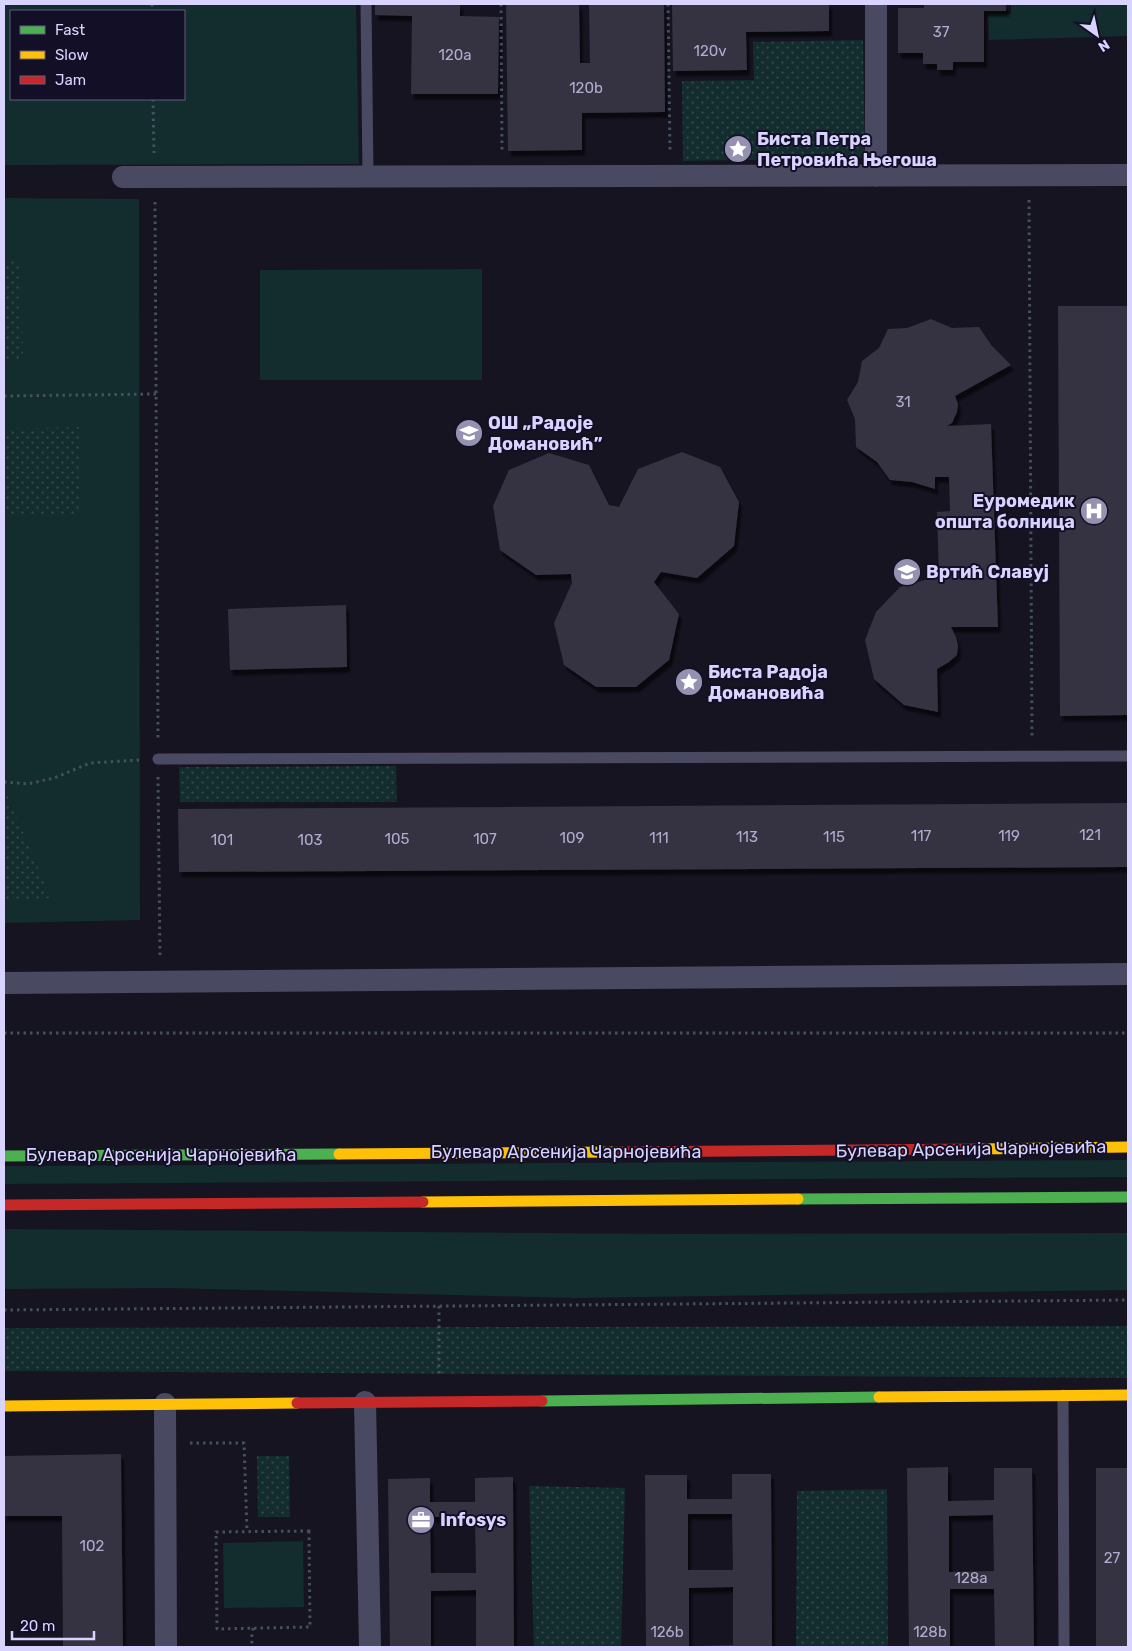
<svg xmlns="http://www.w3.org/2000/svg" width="1132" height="1651" viewBox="0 0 1132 1651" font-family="Rubik,sans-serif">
<defs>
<pattern id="park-dots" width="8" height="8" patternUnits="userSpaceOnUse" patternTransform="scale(1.25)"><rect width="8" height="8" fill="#132c2d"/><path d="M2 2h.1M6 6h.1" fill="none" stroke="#354a4c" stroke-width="1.8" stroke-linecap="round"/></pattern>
<filter id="shadow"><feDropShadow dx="3" dy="5.5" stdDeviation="1" flood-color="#0009"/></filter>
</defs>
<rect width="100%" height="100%" fill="#161421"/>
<path fill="#132c2d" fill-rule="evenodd" d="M4 4H356L359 164 4 165ZM184 11V99H11V11Z
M1011 4H1128V36L989 40 988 14H1011Z
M4 198 139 199 140 920 4 923Z
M482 269V380H260V270Z
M1128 1160V1177L4 1184V1166Z
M4 1229 678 1234 1128 1233V1290L574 1298 170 1288 4 1289Z
M303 1541 304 1607 224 1608 223 1543Z"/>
<path fill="url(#park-dots)" d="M863 40 865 158 683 161 682 81 754 80 753 42Z
M4 261H20L23 359 4 360Z
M79 427 80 515 4 516V429Z
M396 766 397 802H180L179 767Z
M4 794 7 795 51 898 4 900Z
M1128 1326V1378L4 1371V1328Z
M257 1456H289L290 1517H258Z
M529 1486 625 1488 621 1647H534Z
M887 1489 888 1647H796L797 1491Z"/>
<path fill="#343243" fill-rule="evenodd" filter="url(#shadow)" d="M375 4H460V16L499 17 498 94H411L412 16 375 15Z
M506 4H579L580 63H590L589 4H664L665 112 582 113V150L508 151Z
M672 4H829V31L746 32 747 70 673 71Z
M924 4H1006V11H984V62H953V70H937V64H923V53H898V8H924Z
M1058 306H1128V715L1060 716Z
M931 319 952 328 979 327 992 346 1011 365 955 396 958 404 957 412 952 423 947 426 991 424 998 627H951L956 637 958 646 957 655 949 662 937 669 938 712 904 705 874 679 865 640 876 612 900 587 939 576 937 512 950 511 949 477H935V489L912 482 890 480 877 462 856 447 855 419 847 400 858 382 862 361 879 348 888 329 907 328Z
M682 452 720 467 739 502 734 546 697 578 661 572 654 582 679 614 669 660 636 687H596L564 665 554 623 572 583 571 574 536 575 500 550 493 506 509 470 549 453 589 465 609 505 619 507 638 469Z
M346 605 347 667 230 670 228 609Z
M1128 803V867L179 872 178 809Z
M121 1454 123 1647H63L62 1516H4V1456Z
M948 1467V1501L994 1500V1468H1032L1034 1647H995L994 1589H950V1647H909L907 1468ZM993 1515 994 1571 949 1572V1516Z
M1096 1468H1128V1647H1096Z
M732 1474H771L772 1647H696V1646L733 1645V1587L689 1588V1647H646L645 1475H687V1499H732ZM688 1514H732L733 1570H688Z
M513 1477 514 1647H476V1590L431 1591V1647H390L388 1479 430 1478V1502H475V1478ZM430 1517H475L476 1573H431Z"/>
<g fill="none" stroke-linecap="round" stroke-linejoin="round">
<path stroke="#44505f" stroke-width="3" stroke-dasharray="2.5 4" stroke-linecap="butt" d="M152 4V11
M501 4 502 151
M668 4 670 151
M153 99 154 153
M1029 200 1032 738
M155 202 158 741
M4 396 156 394
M158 777 160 958
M4 782 28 784 54 778 90 763 139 760
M4 1033H1128
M439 1306V1375
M4 1310 1128 1300
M190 1443H244L247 1531
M309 1531 310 1627 217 1629 216 1532Z
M253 1628C252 1635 250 1642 254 1647"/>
<path stroke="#4a4962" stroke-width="11" d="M366 4 368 177
M158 759 1128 756
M1063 1395 1064 1647"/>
<path stroke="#4a4962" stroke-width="22" d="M876 176V4
M123 177 1128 175
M4 983 1128 974
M365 1402 370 1647
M165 1404 166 1647"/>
<path stroke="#4caf50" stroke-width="11" d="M4 1156 339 1154
M798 1199 1128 1197
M542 1401 879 1397"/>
<path stroke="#ffc107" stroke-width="11" d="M978 1149 1128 1147
M339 1154 618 1152
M423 1202 798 1199
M879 1397 1128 1395
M4 1406 297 1403"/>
<path stroke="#c62828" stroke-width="11" d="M618 1152 978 1149
M4 1205 423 1202
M297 1403 542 1401"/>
</g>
<defs>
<symbol id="sight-disc" viewBox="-11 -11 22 22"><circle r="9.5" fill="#9591b1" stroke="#130f26"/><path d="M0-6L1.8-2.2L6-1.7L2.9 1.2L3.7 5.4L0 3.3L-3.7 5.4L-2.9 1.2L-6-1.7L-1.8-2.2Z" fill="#fff"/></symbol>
<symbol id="school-disc" viewBox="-11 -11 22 22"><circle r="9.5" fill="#9591b1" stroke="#130f26"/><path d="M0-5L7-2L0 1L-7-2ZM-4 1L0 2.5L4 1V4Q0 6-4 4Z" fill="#fff"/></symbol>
<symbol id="hospital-disc" viewBox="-11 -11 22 22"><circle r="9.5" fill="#9591b1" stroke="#130f26"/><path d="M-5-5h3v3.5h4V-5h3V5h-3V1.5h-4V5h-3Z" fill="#fff"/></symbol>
<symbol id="office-disc" viewBox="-11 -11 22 22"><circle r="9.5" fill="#9591b1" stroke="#130f26"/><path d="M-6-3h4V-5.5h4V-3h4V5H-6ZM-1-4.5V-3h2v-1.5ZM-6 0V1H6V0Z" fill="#fff"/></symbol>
</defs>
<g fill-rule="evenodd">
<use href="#sight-disc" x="722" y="133" width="32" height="32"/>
<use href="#school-disc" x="453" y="417" width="32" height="32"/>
<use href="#hospital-disc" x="1078" y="495" width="32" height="32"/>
<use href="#school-disc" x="891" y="556" width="32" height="32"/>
<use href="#sight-disc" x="673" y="666" width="32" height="32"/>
<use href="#office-disc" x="405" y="1504" width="32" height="32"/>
</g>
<g text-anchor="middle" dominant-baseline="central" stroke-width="4" stroke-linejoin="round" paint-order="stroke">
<g font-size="15" fill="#b0acd0">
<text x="941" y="32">37</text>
<text x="710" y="51">120v</text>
<text x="455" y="55">120a</text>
<text x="586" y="88">120b</text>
<text x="903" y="402">31</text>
<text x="1090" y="835">121</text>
<text x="921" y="836">117</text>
<text x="1009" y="836">119</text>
<text x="747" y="837">113</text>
<text x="834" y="837">115</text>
<text x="572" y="838">109</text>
<text x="659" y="838">111</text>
<text x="397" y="839">105</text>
<text x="485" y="839">107</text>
<text x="222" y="840">101</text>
<text x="310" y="840">103</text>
<text x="92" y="1546">102</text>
<text x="1112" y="1558">27</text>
<text x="971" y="1578">128a</text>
<text x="667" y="1632">126b</text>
<text x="930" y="1632">128b</text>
</g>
<g font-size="18" font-weight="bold" fill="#d9d4ff" stroke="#130f26" text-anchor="start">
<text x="757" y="139">Биста Петра<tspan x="757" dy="21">Петровића Његоша</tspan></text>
<text x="488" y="423">ОШ „Радоје<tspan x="488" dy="21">Домановић”</tspan></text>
<text x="1075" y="501" text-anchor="end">Еуромедик<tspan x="1075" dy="21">општа болница</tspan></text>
<text x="926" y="572">Вртић Славуј</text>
<text x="708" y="672">Биста Радоја<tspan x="708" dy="21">Домановића</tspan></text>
<text x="440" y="1520">Infosys</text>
</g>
<g font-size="18" fill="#d9d4ff" stroke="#130f26">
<text transform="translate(971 1149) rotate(-1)">Булевар Арсенија Чарнојевића</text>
<text x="566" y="1152">Булевар Арсенија Чарнојевића</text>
<text x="161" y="1155">Булевар Арсенија Чарнојевића</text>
</g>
</g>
<rect width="1132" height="1651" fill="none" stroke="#d9d4ff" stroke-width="10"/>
<rect x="10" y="10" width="175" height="90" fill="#130f26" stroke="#625e7d"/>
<rect x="20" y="26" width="25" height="8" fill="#4caf50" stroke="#625e7d"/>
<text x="55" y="35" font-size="15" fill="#d9d4ff">Fast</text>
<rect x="20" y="51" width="25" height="8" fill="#ffc107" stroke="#625e7d"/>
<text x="55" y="60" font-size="15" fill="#d9d4ff">Slow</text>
<rect x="20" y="76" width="25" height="8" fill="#c62828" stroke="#625e7d"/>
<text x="55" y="85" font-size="15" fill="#d9d4ff">Jam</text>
<g transform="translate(1097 35) rotate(147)" stroke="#130f26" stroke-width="4" paint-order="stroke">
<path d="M0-4L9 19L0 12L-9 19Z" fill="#d9d4ff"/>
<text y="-8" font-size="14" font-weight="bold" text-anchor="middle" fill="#d9d4ff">N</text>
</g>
<path d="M12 1631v8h82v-8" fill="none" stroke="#d9d4ff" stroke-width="2.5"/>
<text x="20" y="1631" font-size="15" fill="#d9d4ff" stroke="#130f26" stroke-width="4" paint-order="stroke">20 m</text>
</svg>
